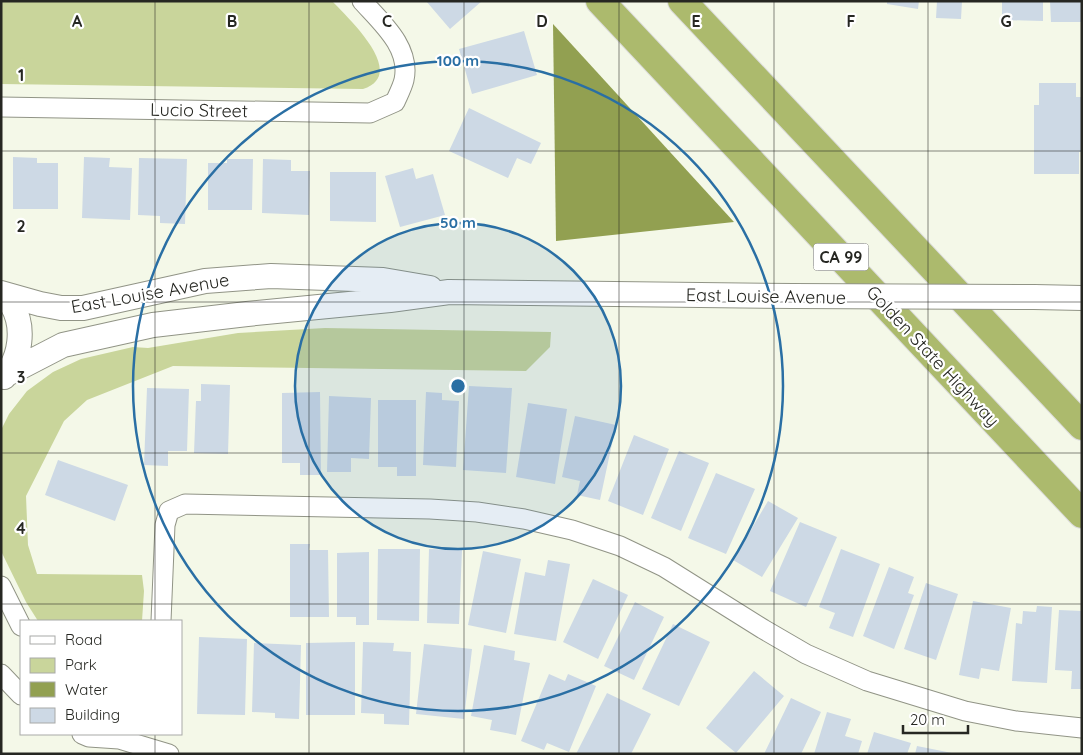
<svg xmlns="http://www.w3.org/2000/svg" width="1083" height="755" viewBox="0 0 1083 755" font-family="Quicksand,sans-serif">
<rect width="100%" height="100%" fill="#f4f8e8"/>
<path fill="#c9d59b" d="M1 1H332C348 18 409 74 363 89L1 84Z
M325 328 551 332 550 347 526 371 173 366 87 400 64 421 26 496 28 545 37 574 142 575 144 591 142 621H38L26 602 1 551V430L9 414 27 391 53 372 81 359 133 347 148 348 238 333Z"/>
<path fill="#92a051" d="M553 24 734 222 556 241Z"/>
<path fill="#cdd9e5" d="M426 1H482L450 29Z
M887 1H919L918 9 887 4Z
M937 1H962L961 19 936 18Z
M1002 1H1043V21L1002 20Z
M1050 1H1082V22H1051Z
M524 31 537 75 472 94 459 49Z
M1039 83H1076V97H1082V152H1079V174H1034V105H1039Z
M469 108 541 143 531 164 517 158 508 178 449 151Z
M13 157 37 158V163H58V209H13Z
M84 157 110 158 109 167 132 168 130 220 82 218Z
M139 158 187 159 185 224 160 223V216L138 215Z
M227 159H253L252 210H208V163H227Z
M263 159 291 160V171H310L309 215 262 213Z
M413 168 416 179 433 174 445 215 400 227 385 176Z
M330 172H376V222L330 221Z
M201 384 230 385 228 454 194 453 196 401H201Z
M469 386 512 388 506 473 463 470Z
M147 388 189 389 187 451H168V466L144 465Z
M320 392 321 475H300V463H282V393Z
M426 392 442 393V400L459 401 456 467 423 465Z
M329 396 371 398 369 459 351 458V472H327Z
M378 400H416V476H397V467H378Z
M528 403 567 409 555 484 516 477Z
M575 416 616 425 600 500 577 495 580 481 562 477Z
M634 435 669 449 643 515 608 501Z
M679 451 709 463 681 531 651 518Z
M58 460 128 485 115 521 45 495Z
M716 473 755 489 726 554 688 538Z
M768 501 798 518 762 577 733 560Z
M800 522 837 537 806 607 770 591Z
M290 544H310L309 550H328L329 617H290Z
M378 549H420L419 621 377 620Z
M429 549 462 550 459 624 427 623Z
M841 549 880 564 853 637 829 628 835 613 819 607Z
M483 551 521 559 506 633 468 625Z
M369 552V625H356V617H337V553Z
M548 560 570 564 556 641 514 634 525 572 545 576Z
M889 567 914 577 908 593 914 595 894 649 863 636Z
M593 579 628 595 598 659 563 642Z
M926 583 958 594 936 660 904 649Z
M973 601 1011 608 999 671 981 668 979 679 959 675Z
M635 602 664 617 634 680 604 666Z
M1037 606 1052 607 1047 683 1012 681 1016 623 1022 624 1023 611 1036 612Z
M1059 610 1082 611V689H1071L1072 671 1055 670Z
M673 624 710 642 679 706 642 689Z
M199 637 247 639 245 715 197 714Z
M355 642V715H306V643Z
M363 642 394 643 393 651 411 652 409 725 384 724V714L361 713Z
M254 643 301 645 299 719 275 718V713L252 712Z
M424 644 472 649 464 719 416 714Z
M484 645 515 651 514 660 530 663 516 735 490 730 492 720 471 716Z
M754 671 784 696 736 753 706 728Z
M549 674 565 681 568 674 596 686 569 752 547 743 544 750 521 741Z
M607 693 651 714 631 754H576Z
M791 698 821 712 801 754H764Z
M827 712 851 719 845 736 862 741 858 754H814Z
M874 732 911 743 907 754H867Z
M917 746 952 753V754H915Z"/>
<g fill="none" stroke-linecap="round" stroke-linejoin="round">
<defs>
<path id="minor" d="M1 107 370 113 395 102C398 95 402 88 404 80 411 48 382 23 362 1
M1 586 21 626
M161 621 165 525 169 511 185 504 430 509 477 512 524 519 572 530 620 546 664 567 763 629 806 654 867 681 965 711 1016 721 1082 728
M1 674 21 695
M82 734 89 737 119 739 169 754"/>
<path id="tertiary" d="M1 293 40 304 61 308H83L205 281 271 276 383 280 430 288
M1 293C5 297 9 301 12 305 25 327 21 358 4 377
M1034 297 1082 298
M7 374 63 345 153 325 247 314 390 300 449 292 793 296"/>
<path id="motorway" d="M600 1 1082 514
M682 1 1082 426"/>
</defs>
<use href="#minor" stroke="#919486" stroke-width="21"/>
<use href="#tertiary" stroke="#919486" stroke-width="26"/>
<use href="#motorway" stroke="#dcdcdc" stroke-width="30"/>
<use href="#minor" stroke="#fff" stroke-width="19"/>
<use href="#tertiary" stroke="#fff" stroke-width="24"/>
<use href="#motorway" stroke="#acba6d" stroke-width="28"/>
<defs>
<path id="tertiary-bridge" d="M793 296 1034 297"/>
</defs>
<use href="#tertiary-bridge" stroke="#919486" stroke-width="26" stroke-linecap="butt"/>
<use href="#tertiary-bridge" stroke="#fff" stroke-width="24"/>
</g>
<path fill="none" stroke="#262722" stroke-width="1" stroke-opacity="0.55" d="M155 1V621M309 1V754M464 1V754M619 1V754M774 1V754M928 1V754M1 151H1082M1 302H1082M1 453H1082M1 604H1082M155 734V754"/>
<circle cx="458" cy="386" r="163" fill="#2a6fa4" fill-opacity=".12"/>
<g fill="none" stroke="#2a6fa4" stroke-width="2.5">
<circle cx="458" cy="386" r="163"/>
<circle cx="458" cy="386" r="325"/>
</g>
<g text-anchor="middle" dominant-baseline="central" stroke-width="4.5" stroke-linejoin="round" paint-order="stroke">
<rect fill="#fff" stroke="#676864" stroke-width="1" x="813.5" y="243.5" width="55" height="27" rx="4"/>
<g font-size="16" font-weight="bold" fill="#262722">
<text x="841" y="257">CA 99</text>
</g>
<g font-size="18" fill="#262722" stroke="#fff">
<text transform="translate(199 110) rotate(1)">Lucio Street</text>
<text transform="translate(150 293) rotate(-10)">East Louise Avenue</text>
<text transform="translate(766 296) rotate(1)">East Louise Avenue</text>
<text transform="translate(933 356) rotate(47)">Golden State Highway</text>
</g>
</g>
<g font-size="16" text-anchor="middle" font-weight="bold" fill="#262722" stroke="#fff" stroke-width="4.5" stroke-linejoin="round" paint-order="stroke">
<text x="77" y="27">A</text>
<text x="232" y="27">B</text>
<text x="387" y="27">C</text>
<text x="542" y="27">D</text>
<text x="696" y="27">E</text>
<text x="851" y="27">F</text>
<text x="1006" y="27">G</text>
<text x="21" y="81">1</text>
<text x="21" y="232">2</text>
<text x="21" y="383">3</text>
<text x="21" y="534">4</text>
</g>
<circle cx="458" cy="386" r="8" fill="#2a6fa4" stroke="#fff" stroke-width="2.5"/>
<g font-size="15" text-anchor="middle" font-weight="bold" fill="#2a6fa4" stroke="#fff" stroke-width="4.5" stroke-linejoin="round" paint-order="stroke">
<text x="458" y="66">100 m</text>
<text x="458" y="228">50 m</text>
</g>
<rect width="1083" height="755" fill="none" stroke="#262722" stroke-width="5"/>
<rect x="20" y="620" width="162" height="115" fill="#ffffff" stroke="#a8a9a7"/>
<rect x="30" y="636" width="25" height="8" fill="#ffffff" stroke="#a8a9a7"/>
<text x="65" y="645" font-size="15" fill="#262722">Road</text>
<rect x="30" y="658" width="25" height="15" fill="#c9d59b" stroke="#a8a9a7"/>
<text x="65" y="670" font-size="15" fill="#262722">Park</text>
<rect x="30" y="682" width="25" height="15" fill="#92a051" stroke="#a8a9a7"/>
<text x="65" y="695" font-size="15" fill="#262722">Water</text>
<rect x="30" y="708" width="25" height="15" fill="#cdd9e5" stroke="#a8a9a7"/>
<text x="65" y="720" font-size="15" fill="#262722">Building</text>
<path d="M903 725v8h65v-8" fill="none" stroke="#262722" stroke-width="2.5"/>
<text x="910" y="725" font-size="15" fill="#262722" stroke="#ffffff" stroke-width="4" paint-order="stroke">20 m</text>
</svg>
